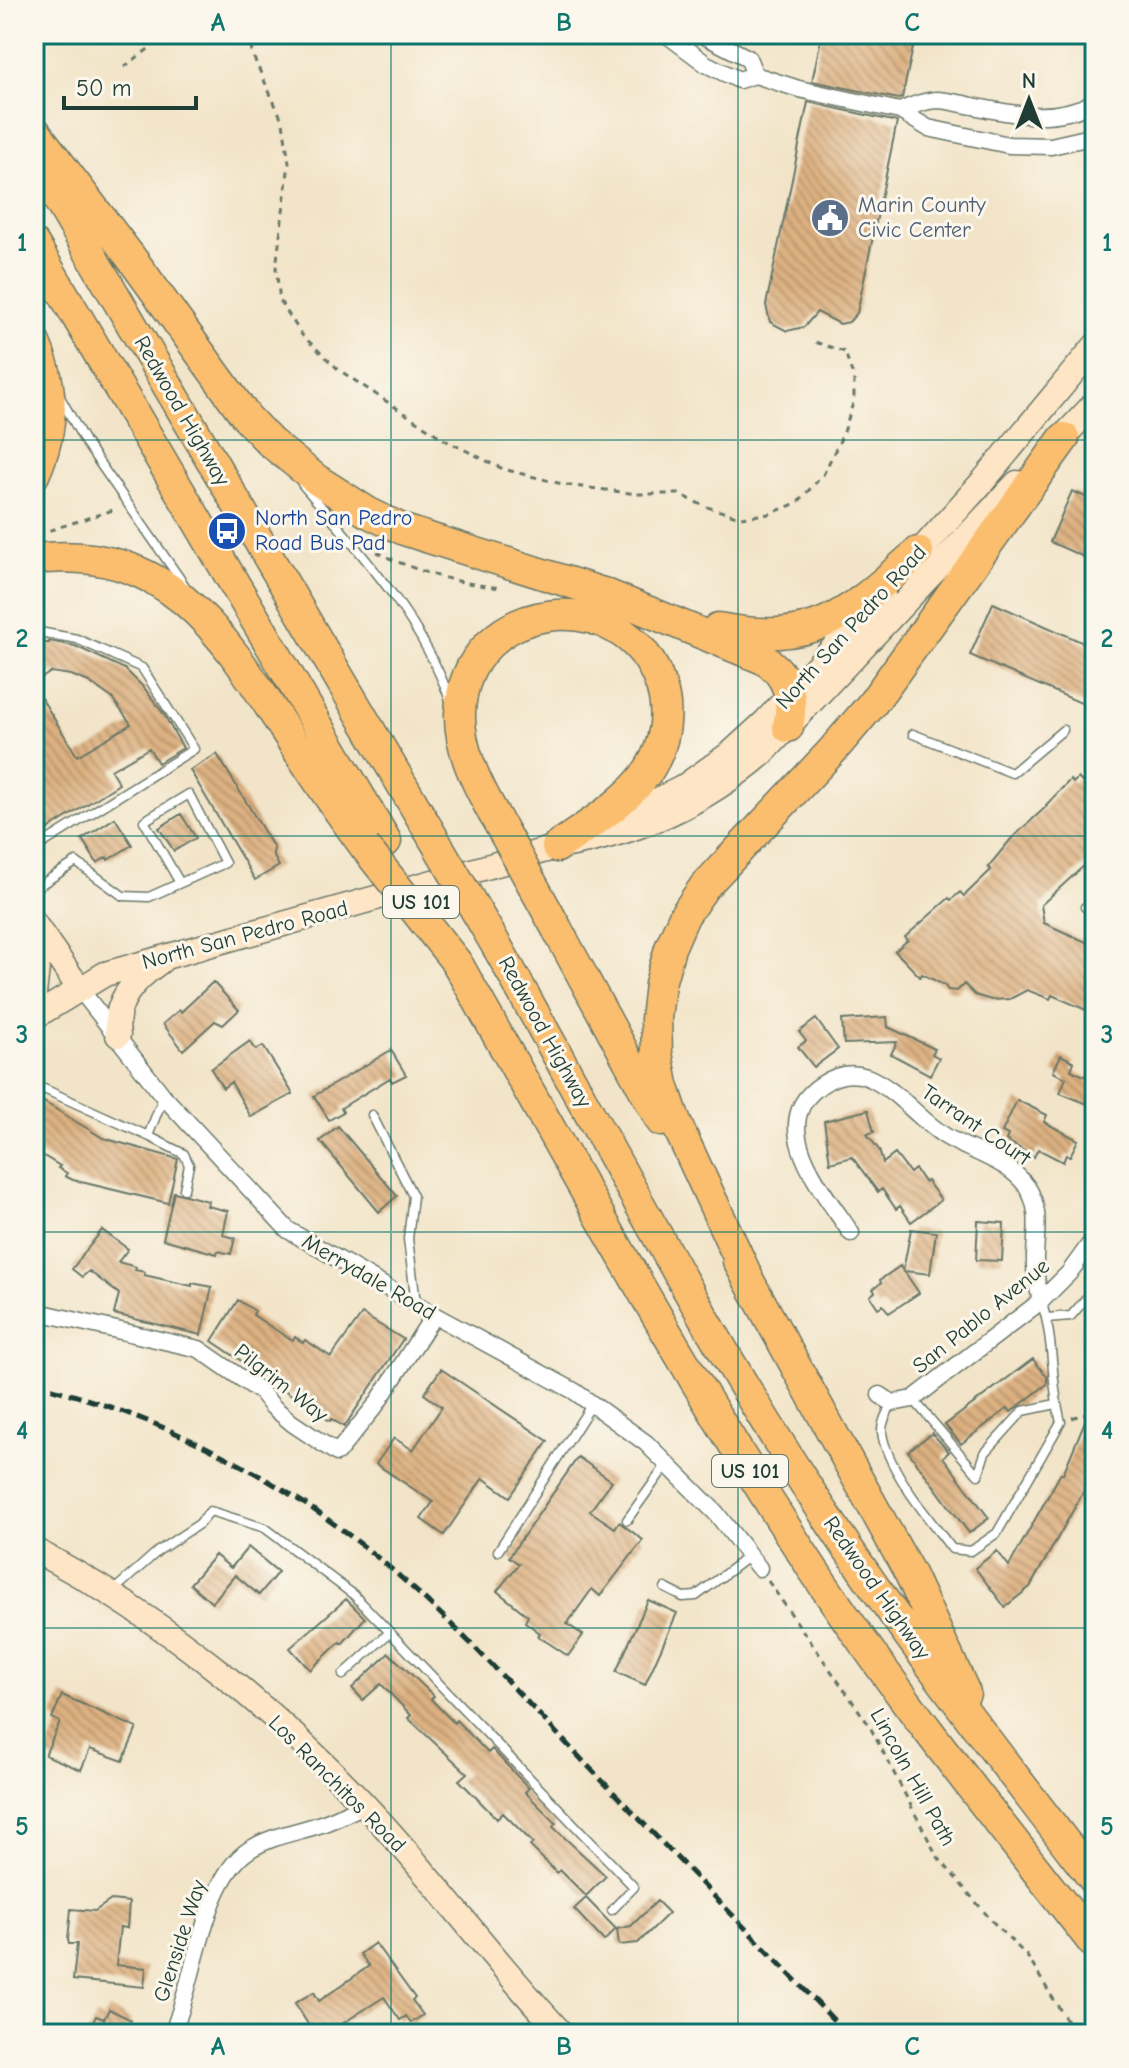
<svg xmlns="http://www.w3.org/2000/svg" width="1129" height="2068" viewBox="0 0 1129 2068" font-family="'Comic Neue',sans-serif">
<defs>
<pattern id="building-back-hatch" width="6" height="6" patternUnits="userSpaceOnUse" patternTransform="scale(2)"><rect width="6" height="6" fill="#ddb181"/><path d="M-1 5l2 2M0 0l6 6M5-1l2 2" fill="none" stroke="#b3916a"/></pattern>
</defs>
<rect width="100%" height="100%" fill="#fbf7ec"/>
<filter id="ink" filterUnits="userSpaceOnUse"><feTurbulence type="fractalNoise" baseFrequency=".0125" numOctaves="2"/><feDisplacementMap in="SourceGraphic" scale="16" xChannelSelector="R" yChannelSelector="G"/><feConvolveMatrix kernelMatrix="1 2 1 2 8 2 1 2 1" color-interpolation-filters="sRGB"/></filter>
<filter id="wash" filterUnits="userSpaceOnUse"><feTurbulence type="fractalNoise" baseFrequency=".006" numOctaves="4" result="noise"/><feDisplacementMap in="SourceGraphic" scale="32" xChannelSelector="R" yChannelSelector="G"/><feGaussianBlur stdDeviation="1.8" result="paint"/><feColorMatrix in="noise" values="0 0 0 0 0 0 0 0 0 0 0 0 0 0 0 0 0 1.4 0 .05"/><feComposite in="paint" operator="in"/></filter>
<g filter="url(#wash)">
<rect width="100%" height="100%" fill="#f2e4c8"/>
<g id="blocks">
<path fill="url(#building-back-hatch)" d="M822 34H916L902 98 899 99 812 81Z
M808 102 897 122 857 313 849 322 840 324 817 312 804 327 787 331 770 322 766 305Z
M1072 491 1095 501V562L1050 542Z
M993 603 1095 648V709L970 655Z
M49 641 75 646 125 669 145 689 163 713 183 748 158 763 149 748 111 770 119 784 34 838V686L77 756 131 724 112 698 89 682 71 675 51 672 40 679 41 643H49Z
M217 754 274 848 273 855 279 866 255 880 190 770Z
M1078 778 1082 782 1084 780 1095 791V869L1087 863 1041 905 1044 923 1095 946V1014L1052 995 1050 999 1027 990 1010 999 991 1000 975 995 964 984 957 991 948 990 944 985 922 974 920 977 895 951 908 940 905 937 949 898 951 900 960 892 964 896 991 870 988 867 1011 839 1047 806 1046 805 1070 780 1073 783Z
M181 814 196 838 174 851 159 828Z
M115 818 132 845 108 860 107 857 97 863 82 839Z
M213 982 239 1010 223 1025 215 1021 183 1050 163 1024 179 1010 181 1012Z
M887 1017 888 1027 935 1049 932 1054 939 1058 930 1075 891 1054 897 1042 844 1044 842 1020Z
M816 1019 838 1049 814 1067 798 1047 806 1041 799 1032Z
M250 1041 256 1050 263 1046 293 1094 251 1117 231 1082 223 1088 211 1069Z
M391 1050 406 1075 392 1082 390 1078 341 1108 343 1112 329 1120 314 1096Z
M1061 1055 1074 1062 1071 1070 1095 1081V1107L1060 1093 1066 1078 1053 1072Z
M34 1096 103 1138 178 1159 168 1203 73 1180 65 1176 67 1173 58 1168 60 1166 34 1150Z
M1017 1100 1047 1115 1044 1122 1078 1140 1070 1156 1066 1155 1063 1162 1038 1149 1034 1157 1006 1140 1008 1135 1002 1132Z
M868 1110 874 1132 867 1134 879 1150 883 1163 895 1154 910 1173 915 1169 924 1182 927 1181 941 1200 911 1222 900 1206 896 1209 882 1189 878 1192 852 1157 830 1163 824 1121Z
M338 1126 397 1196 379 1212 320 1141Z
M174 1192 208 1201 207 1206 228 1211 223 1235 235 1238 231 1254 218 1251 217 1254 163 1239Z
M978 1221 1004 1223 1002 1261 976 1260Z
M911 1229 936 1232 930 1274 904 1271 919 1293 889 1313 883 1305 878 1308 870 1296 875 1292 873 1289 881 1283 880 1280 900 1266 903 1271Z
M102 1230 128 1249 118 1262 136 1267 135 1270 145 1272 144 1275 192 1286V1283L212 1287 201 1335 114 1314 119 1294 89 1271 82 1277 72 1269Z
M238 1300 255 1311 253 1315 279 1332 293 1340 295 1337 303 1343 305 1340 331 1357 362 1314 403 1339 344 1427 332 1419 330 1421 212 1341Z
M1033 1359 1047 1377V1384L1011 1412 1008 1408 961 1444 945 1425Z
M441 1369 548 1441 510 1497 483 1478 444 1535 421 1519 433 1502 376 1464 394 1438 413 1450 442 1407 424 1394Z
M1095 1397V1474L1092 1483 1089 1482 1030 1587 1005 1607 975 1568 997 1551 1009 1566 1061 1473 1063 1474Z
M932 1433 949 1452 943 1457 989 1518 969 1533 908 1451Z
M578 1457 612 1481 590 1511 615 1528 619 1522 643 1540 600 1596 592 1589 567 1624 583 1635 568 1656 538 1636 540 1633 525 1622 528 1616 497 1591 519 1564 509 1557Z
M248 1547 278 1572 259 1595 235 1575 212 1603 190 1584 215 1555 231 1568Z
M346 1599 365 1618 342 1644 340 1642 310 1670 290 1648Z
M648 1600 677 1613 645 1685 616 1672Z
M389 1653 434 1696 431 1699 454 1723 456 1720 488 1753 492 1749 517 1776 529 1788 525 1792 556 1823 553 1827 606 1876 586 1896 560 1870 557 1873 530 1846 533 1843 503 1813 497 1819 459 1780 467 1773 408 1718 411 1715 381 1684 363 1700 352 1688Z
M62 1695 137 1728 123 1761 90 1749 81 1770 45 1755 60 1722 52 1718Z
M586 1898 616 1929 604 1941 574 1909Z
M111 1900 129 1902 127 1928 120 1927 116 1965 146 1968 144 1987 73 1980 77 1944H69L68 1940 71 1909 95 1911Z
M657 1901 669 1913 638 1943 619 1945 617 1929 631 1926Z
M375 1943 415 1998 412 2000 423 2015 411 2023 406 2016 400 2020 384 1997 326 2034H314L295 2003 314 1992 319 2001 369 1966 360 1954Z
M109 2009 131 2020 127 2029 138 2034H87L96 2016 104 2019Z"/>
</g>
</g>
<g filter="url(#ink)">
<use href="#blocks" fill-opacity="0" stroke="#697768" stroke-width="2"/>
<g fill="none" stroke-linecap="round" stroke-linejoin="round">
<defs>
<path id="lane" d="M60 397 85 442 185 586
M302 484C359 551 422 618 451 703
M34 631 77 639 142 668 194 749 34 849
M913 734 1012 773 1063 730
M34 889 76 862 123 896 149 897 225 863 189 794 144 821 180 883
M1085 907 1095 915
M44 1089 148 1136
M163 1098 148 1136 184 1154 189 1165 184 1189
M372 1115 413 1196 408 1239 416 1303
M1047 1318 1071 1316 1095 1288
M913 1399 978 1475 985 1453 1023 1411 1056 1404
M892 1403C888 1411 881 1423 882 1432 886 1468 930 1520 952 1549L971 1551 997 1533 1061 1422C1050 1382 1055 1340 1041 1301
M627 1520 667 1464
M498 1551 592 1404
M665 1588 683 1597 696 1596 749 1556
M113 1591 158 1551 199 1524 210 1511 265 1528 354 1595 634 1887 612 1910
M343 1675 390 1632"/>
<path id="street" d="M666 34 706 64 739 80 755 75 799 89 900 111 928 128 1009 145 1051 146 1095 136
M701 34 748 58 755 75
M900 111C911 106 923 101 936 100 948 100 961 104 973 106 1015 115 1054 123 1095 102
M79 988 164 1097 288 1230 434 1315 574 1391 646 1443 716 1513 759 1568
M851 1233C825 1193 763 1124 821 1085 835 1075 850 1071 867 1077 897 1089 918 1119 945 1136 971 1152 1010 1161 1027 1187 1043 1211 1034 1239 1035 1265 1035 1277 1038 1289 1041 1301
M34 1311 199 1349 261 1392 272 1406 292 1423 337 1453 376 1405 434 1315
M880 1395 892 1403 913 1399 1041 1301 1069 1273 1095 1237
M172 2034C195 1982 203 1880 249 1850 272 1835 300 1832 324 1823 338 1818 351 1811 364 1805"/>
<path id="secondary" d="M1052 449 1095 403
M907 566 984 480 1095 346
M622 818 682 788 731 753 766 721 883 594
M34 923 79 988
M34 994 38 959 35 927
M34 1017 105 974 557 847C636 834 703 805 763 753L1017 483
M118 1035C113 1001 134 980 161 961
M34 1550C162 1616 288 1720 385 1827 445 1894 500 1968 562 2034"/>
<path id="highway" d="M34 130 135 263 247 418 270 442 317 480 367 512 404 530 606 594 763 659C789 674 794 699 788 727
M34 158 428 829
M34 244 386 841
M34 341C55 387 55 429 34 475
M34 559C167 543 222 632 285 730 310 770 337 809 365 847
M718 628C818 647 849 613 918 552
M492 811C476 782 459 748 460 713 464 599 625 577 661 686 670 713 665 744 650 768 628 802 589 824 557 847
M557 929 661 1121
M499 950C601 1131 696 1316 809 1490 897 1626 996 1753 1095 1881
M457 963C572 1166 683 1372 812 1568 899 1699 998 1821 1095 1945
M738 1261 910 1574 965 1693
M748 1278 676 1123 663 1085 657 1053 656 1019 660 984 670 948 684 916 704 887 832 751 872 704 1064 438"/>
</defs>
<use href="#lane" stroke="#697768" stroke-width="11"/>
<use href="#street" stroke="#697768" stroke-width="19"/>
<use href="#secondary" stroke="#697768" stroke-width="27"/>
<use href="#highway" stroke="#697768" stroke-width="33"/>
<path stroke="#697768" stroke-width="3" stroke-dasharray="6 6" stroke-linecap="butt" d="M248 34 253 56 283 122 289 163 276 268 280 301 302 335 339 370 445 440 503 469 566 485 637 494H679L704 506 740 517 769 514 797 503 823 475 844 432 854 400V379L845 352 812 341
M124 67 169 34
M38 534 113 510
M377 552C416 572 459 584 503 588
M1072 1418 1082 1414H1095
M768 1581 869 1725 937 1856 992 1921 1027 1956 1075 2034"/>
<use href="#lane" stroke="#fff" stroke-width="8"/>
<use href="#street" stroke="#fff" stroke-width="16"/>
<use href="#secondary" stroke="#fde5c5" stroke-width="24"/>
<use href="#highway" stroke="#fbbe6e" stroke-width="30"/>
<path stroke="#1f3d34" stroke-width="5" stroke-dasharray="12 6" stroke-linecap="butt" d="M34 1384C156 1415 269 1471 367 1549 447 1613 516 1691 587 1765 674 1855 761 1944 847 2034"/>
<defs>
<path id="highway-bridge" d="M492 811 557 929
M428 829 499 950
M365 847 457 963"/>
</defs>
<use href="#highway-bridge" stroke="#697768" stroke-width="33" stroke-linecap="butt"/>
<use href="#highway-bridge" stroke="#fbbe6e" stroke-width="30"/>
</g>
</g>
<path fill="none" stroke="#0f766e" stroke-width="2" stroke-opacity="0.55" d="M391 34V2034M738 34V2034M34 440H1095M34 836H1095M34 1232H1095M34 1628H1095"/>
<defs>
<symbol id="civic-disc" viewBox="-11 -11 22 22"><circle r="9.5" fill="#5c6f8a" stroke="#fbf7ec"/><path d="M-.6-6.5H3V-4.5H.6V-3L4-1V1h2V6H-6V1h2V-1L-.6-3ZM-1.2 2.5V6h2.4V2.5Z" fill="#fff"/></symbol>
<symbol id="bus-disc" viewBox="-11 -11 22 22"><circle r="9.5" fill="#1a4fb4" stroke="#fbf7ec"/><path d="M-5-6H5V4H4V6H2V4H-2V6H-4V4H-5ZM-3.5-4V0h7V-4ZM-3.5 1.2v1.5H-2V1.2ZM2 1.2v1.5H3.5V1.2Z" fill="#fff"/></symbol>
</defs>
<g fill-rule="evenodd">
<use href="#civic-disc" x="808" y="196" width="44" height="44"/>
<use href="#bus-disc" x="205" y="509" width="44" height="44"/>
</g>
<g text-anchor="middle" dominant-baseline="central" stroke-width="6" stroke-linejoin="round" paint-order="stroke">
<g fill="#fbf7ec" stroke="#61756b" stroke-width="2">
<rect x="383" y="886" width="76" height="32" rx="6"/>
<rect x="712" y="1455" width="76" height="32" rx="6"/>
</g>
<g font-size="20" font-weight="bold" fill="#1f3d34">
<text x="421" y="902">US 101</text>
<text x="750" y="1471">US 101</text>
</g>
<g font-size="22" fill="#4e5e75" stroke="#fbf7ec" text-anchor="start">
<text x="858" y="205">Marin County<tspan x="858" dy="25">Civic Center</tspan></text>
</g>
<g font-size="22" fill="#1f3d34" stroke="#fbf7ec">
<text transform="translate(182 411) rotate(60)">Redwood Highway</text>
<text transform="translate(851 627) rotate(-48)">North San Pedro Road</text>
<text transform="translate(245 935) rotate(-15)">North San Pedro Road</text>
<text transform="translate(545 1032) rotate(61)">Redwood Highway</text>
<text transform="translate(976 1125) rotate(34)">Tarrant Court</text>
<text transform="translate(369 1277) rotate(30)">Merrydale Road</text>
<text transform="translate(981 1316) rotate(-39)">San Pablo Avenue</text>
<text transform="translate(281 1383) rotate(38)">Pilgrim Way</text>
<text transform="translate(877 1588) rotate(55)">Redwood Highway</text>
<text transform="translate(913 1777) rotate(61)">Lincoln Hill Path</text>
<text transform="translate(337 1784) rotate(45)">Los Ranchitos Road</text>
<text transform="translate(180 1941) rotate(-72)">Glenside Way</text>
</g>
<g font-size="22" fill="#164399" stroke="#fbf7ec" text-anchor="start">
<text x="255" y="518">North San Pedro<tspan x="255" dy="25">Road Bus Pad</tspan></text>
</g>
</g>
<rect width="1129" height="2068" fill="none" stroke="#fbf7ec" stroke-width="88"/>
<g transform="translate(1029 100)" stroke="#fbf7ec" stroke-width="6" paint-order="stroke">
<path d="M0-6L14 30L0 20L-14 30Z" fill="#1f3d34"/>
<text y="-12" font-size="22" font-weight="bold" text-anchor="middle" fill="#1f3d34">N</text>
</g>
<path d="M64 96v12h132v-12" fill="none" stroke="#1f3d34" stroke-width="4"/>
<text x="76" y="96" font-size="24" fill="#1f3d34" stroke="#fbf7ec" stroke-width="6" paint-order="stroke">50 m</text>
<rect x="44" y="44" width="1041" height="1980" fill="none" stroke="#0f766e" stroke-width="3"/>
<g font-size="26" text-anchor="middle" font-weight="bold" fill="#0f766e">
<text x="218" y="31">A</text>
<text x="564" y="31">B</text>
<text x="912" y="31">C</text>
<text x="22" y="251">1</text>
<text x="1107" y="251">1</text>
<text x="22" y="647">2</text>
<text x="1107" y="647">2</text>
<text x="22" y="1043">3</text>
<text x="1107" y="1043">3</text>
<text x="22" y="1439">4</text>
<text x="1107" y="1439">4</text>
<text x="22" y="1835">5</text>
<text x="1107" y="1835">5</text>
<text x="218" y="2055">A</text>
<text x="564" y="2055">B</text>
<text x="912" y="2055">C</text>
</g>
</svg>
